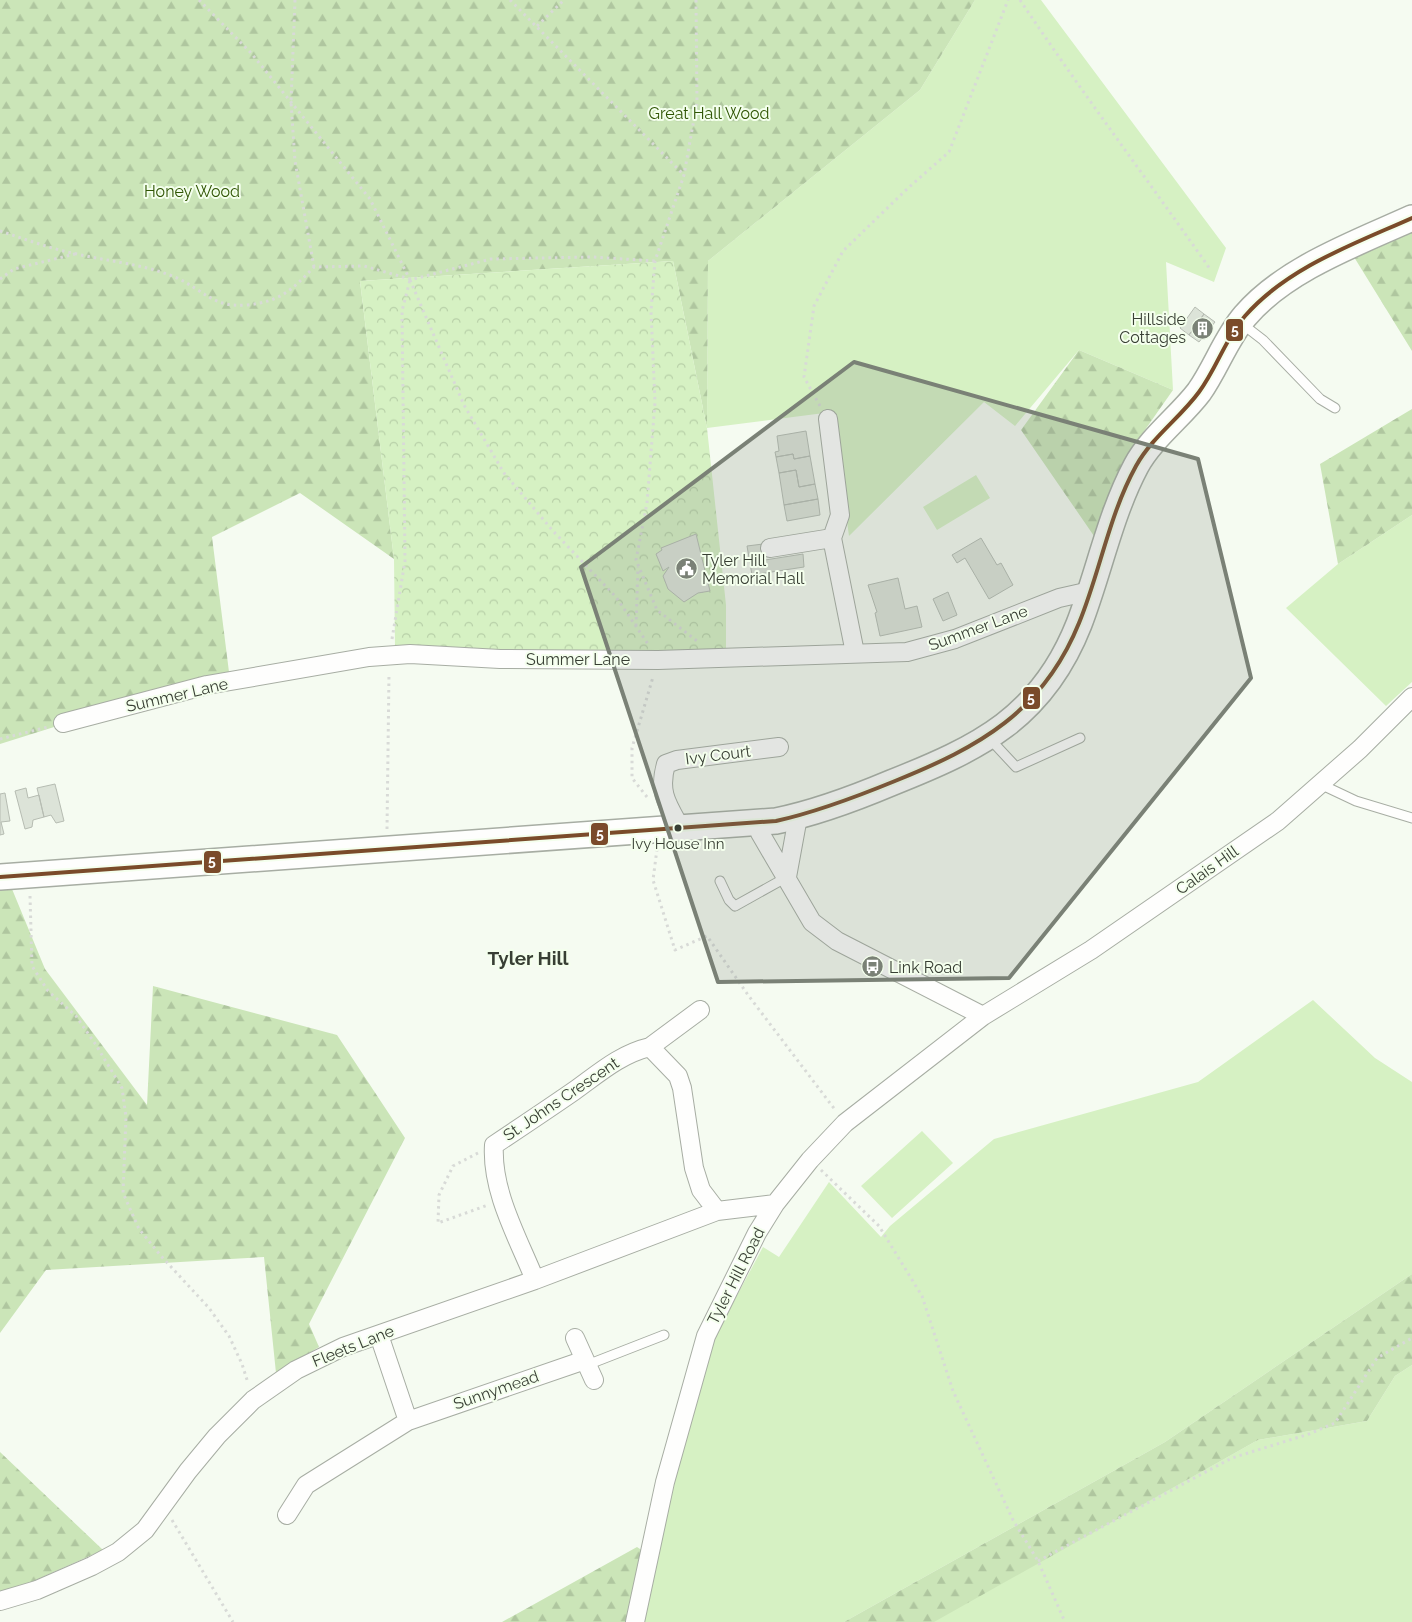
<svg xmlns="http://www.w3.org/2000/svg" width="1412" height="1622" viewBox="0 0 1412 1622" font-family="Raleway,sans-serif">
<defs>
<pattern id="forest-firs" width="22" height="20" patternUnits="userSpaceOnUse" patternTransform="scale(1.25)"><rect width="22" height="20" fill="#cbe5b8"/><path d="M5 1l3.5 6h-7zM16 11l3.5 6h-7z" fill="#afc69f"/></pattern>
<pattern id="park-crowns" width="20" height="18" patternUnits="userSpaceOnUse" patternTransform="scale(1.25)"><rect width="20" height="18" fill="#d6f1c3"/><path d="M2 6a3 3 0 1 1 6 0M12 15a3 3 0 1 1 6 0" fill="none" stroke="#b8d0a8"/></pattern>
</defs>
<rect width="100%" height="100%" fill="#f5fbf1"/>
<path fill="#d6f1c3" d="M975 0H1041L1226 248 1214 282 1166 262 1173 390 1079 350 1015 426 984 402 849 536 832 412 707 428 708 261 920 90Z
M976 475 990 498 937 530 923 507Z
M1412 515V682L1386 706 1286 608 1338 564Z
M1313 1000 1375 1058 1412 1082V1274L1165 1442 844 1622H643L671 1483 711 1344 763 1247 779 1257 829 1182 881 1237 890 1226 994 1139 1198 1082Z
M922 1131 953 1163 892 1218 861 1186Z
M1412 1365V1622H932L1258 1440 1367 1421 1395 1376Z"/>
<path fill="url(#forest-firs)" d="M0 0H975L920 90 708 261 707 428 673 261 360 281 394 559 300 493 212 537 229 672 0 744Z
M1412 231V351L1354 257Z
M1079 350 1173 390 1133 447 1094 536 1021 430Z
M1412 409V515L1338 564 1320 464Z
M12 889 45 969 147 1105 153 986 337 1035 405 1138 309 1324 319 1347 276 1373 264 1257 46 1270 0 1333V890Z
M1412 1274V1365L1395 1376 1367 1421 1258 1440 934 1622H844L1165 1442Z
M0 1452 103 1550 0 1596Z
M637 1547 649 1555 634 1622H502Z"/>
<path fill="url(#park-crowns)" d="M673 261 707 428 726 605V657L395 648 394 559 360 281Z"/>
<path fill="#dce3d8" stroke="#b6bcb2" d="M1195 307 1204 314 1189 335 1180 328Z
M1204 314 1215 322 1199 342 1189 335Z
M806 431 810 456 794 459 793 454 776 457 775 452 779 451 777 436Z
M793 454 794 459 810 456 815 484 799 487 796 470 779 473 776 457Z
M796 470 799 487 815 484 818 499 784 505 779 473Z
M818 499 820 515 787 521 784 505Z
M696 534 710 591 698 593 684 602 668 589 663 576 669 567 663 571 656 554 662 550 661 548Z
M981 538 997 565 1001 563 1013 585 989 599 965 558 957 563 952 555Z
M763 544 765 560 803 554 804 567 752 575 747 546Z
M898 578 905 609 917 606 922 627 880 636 875 613 877 612 868 585Z
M948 592 957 615 943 621 933 599Z
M55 784 64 821 56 823 51 815 44 817 37 788Z
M26 788 28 798 39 795 44 817 33 820 32 827 25 829 15 791Z
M5 793 10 821 1 822 4 834 0 835V794Z"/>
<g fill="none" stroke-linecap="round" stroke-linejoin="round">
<defs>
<path id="lane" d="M1241 323 1263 340 1320 399 1335 408
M989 738 1016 767 1080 738
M1320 784 1356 801 1412 818
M720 881 729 900 735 906 787 877
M587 1365 664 1335"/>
<path id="street" d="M828 419 840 515 832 538 855 653
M770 548 832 538
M63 723 207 685 369 657 410 654 500 659 658 660 907 652 955 639 1059 598 1090 591
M757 823 760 833 812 922 837 941 983 1016
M680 827C667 804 658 792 666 764L677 760 779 747
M787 877 798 817
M650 1047 700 1010
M535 1280C518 1238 491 1191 494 1145 521 1127 548 1109 574 1091 598 1074 620 1054 650 1047L678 1076 682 1088 694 1168 701 1190 717 1211
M379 1335 408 1421
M575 1338 594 1380
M287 1515 306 1485 408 1421 585 1360
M0 1601 37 1590 92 1566 118 1552 145 1530 188 1471 217 1436 253 1400 296 1370 343 1347 535 1280 717 1211 775 1204
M635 1622 665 1482 706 1336 757 1233 775 1204 810 1160 845 1123 983 1016 1091 950 1278 821 1360 749 1412 697"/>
<path id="secondary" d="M0 877 776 821C816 813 853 799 891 783 979 748 1042 718 1079 624 1099 572 1110 515 1136 466 1151 438 1180 417 1199 392 1216 368 1226 338 1245 316 1285 269 1357 243 1412 218"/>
</defs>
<use href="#lane" stroke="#a7ada3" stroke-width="11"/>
<use href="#street" stroke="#a7ada3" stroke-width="20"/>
<use href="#secondary" stroke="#a7ada3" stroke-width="28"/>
<path stroke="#d8dad7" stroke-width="3" stroke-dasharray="2.5 4" stroke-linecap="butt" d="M199 0 251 53 370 199 410 280 491 259 592 257 655 261
M295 0 291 102 295 161 314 267
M510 0 684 175
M696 0 697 102 684 175 655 261 651 311 655 402 647 503 636 560 657 610 697 641
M1020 0C1081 91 1147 179 1210 269
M537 26 564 0
M0 231C25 239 51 249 77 254 111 262 145 264 177 278 203 290 214 308 246 305 280 302 292 290 314 267L364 266 410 279
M0 279 14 269 75 254
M410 280 464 405 504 473 553 531 616 597 648 644
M820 406 804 377 814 306 843 251 907 189 949 152 1008 0
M636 626 638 567
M392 639 405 561 402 311 410 280
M0 739 48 727
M647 797 632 778V748L653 677
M387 829 389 673
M657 849 653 880 675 950 707 936 748 995 836 1111
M30 896 32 966 48 991 76 1016 96 1045 122 1088 126 1117 123 1193 139 1229 161 1256 209 1308 229 1336 242 1364 248 1383
M478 1153 453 1166 439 1195 438 1223 488 1205
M821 1170 879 1226 922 1296 953 1391 1013 1520 1038 1561 1065 1622
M172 1520 233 1622
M1038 1561 1232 1458 1309 1434 1335 1423 1377 1358 1412 1338"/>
<use href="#lane" stroke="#fefefd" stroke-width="9"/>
<use href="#street" stroke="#fefefd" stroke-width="18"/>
<use href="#secondary" stroke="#fefefd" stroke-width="25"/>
<defs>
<path id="bus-1" d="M0 877 776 821C817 812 856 797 895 781 979 747 1043 712 1079 623 1100 572 1109 515 1136 466 1152 437 1180 418 1199 392 1217 368 1225 339 1245 316 1288 267 1354 244 1412 218"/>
</defs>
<use href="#bus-1" stroke="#f4ffed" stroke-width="8"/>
<use href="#bus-1" stroke="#7a4b2a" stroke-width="4"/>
</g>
<path fill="#7a8176" fill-opacity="0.2" stroke="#7a8176" stroke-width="4" stroke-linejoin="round" d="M854 362 1198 459 1251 678 1009 978 718 982 581 567Z"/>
<defs>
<symbol id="building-disc" viewBox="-11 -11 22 22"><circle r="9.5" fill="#7a8176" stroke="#f4ffed"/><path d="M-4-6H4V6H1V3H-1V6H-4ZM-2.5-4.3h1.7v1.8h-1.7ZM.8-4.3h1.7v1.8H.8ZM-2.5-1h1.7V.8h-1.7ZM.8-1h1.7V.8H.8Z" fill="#fff"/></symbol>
<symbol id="civic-disc" viewBox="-11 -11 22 22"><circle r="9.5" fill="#7a8176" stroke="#f4ffed"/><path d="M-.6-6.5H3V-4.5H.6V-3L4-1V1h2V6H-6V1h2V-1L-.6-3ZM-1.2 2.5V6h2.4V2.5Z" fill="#fff"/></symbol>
<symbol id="bus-disc" viewBox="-11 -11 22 22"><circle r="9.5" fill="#7a8176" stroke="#f4ffed"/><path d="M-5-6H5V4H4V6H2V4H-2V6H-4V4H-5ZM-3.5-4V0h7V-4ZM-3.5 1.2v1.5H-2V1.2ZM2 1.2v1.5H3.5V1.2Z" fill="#fff"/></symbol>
</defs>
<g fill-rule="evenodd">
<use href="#building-disc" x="1190" y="316" width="25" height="25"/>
<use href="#civic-disc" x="674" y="556" width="25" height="25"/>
<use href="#bus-disc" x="860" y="954" width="25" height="25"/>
</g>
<circle fill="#383f34" stroke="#f4ffed" stroke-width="2" cx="678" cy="828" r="4.5"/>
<g text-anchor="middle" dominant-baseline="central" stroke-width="4" stroke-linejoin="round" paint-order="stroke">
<g font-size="15" fill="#383f34" stroke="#f4ffed">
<text x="678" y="844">Ivy House Inn</text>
</g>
<g font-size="16" fill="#2f5503" stroke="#f4ffed">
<text x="709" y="113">Great Hall Wood</text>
<text x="192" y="191">Honey Wood</text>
</g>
<g font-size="16" fill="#383f34" stroke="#f4ffed" text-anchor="start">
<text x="1186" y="319" text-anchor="end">Hillside<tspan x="1186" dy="18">Cottages</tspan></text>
<text x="702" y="560">Tyler Hill<tspan x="702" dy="18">Memorial Hall</tspan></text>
<text x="889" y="967">Link Road</text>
</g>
<g font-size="16" fill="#383f34" stroke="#f4ffed">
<text transform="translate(978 628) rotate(-20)">Summer Lane</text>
<text x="578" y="659">Summer Lane</text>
<text transform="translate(177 695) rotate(-13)">Summer Lane</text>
<text transform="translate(718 755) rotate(-7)">Ivy Court</text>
<text transform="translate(1207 870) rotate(-35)">Calais Hill</text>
<text transform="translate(561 1099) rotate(-34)">St. Johns Crescent</text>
<text transform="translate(736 1276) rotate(-63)">Tyler Hill Road</text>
<text transform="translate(353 1346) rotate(-22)">Fleets Lane</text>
<text transform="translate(496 1390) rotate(-19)">Sunnymead</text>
</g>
<g font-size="19" font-weight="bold" fill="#383f34" stroke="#f4ffed">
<text x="528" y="958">Tyler Hill</text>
</g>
</g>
<g stroke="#f4ffed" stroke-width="2">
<rect x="1225" y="318" width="19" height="24" rx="5" fill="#7a4b2a"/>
<rect x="1022" y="686" width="19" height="24" rx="5" fill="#7a4b2a"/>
<rect x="590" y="822" width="19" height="24" rx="5" fill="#7a4b2a"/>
<rect x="203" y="850" width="19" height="24" rx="5" fill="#7a4b2a"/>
</g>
<g font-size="14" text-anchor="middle" font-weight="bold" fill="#fff">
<text x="1235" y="335">5</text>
<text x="1031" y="703">5</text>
<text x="600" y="839">5</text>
<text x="212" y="866">5</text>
</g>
</svg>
